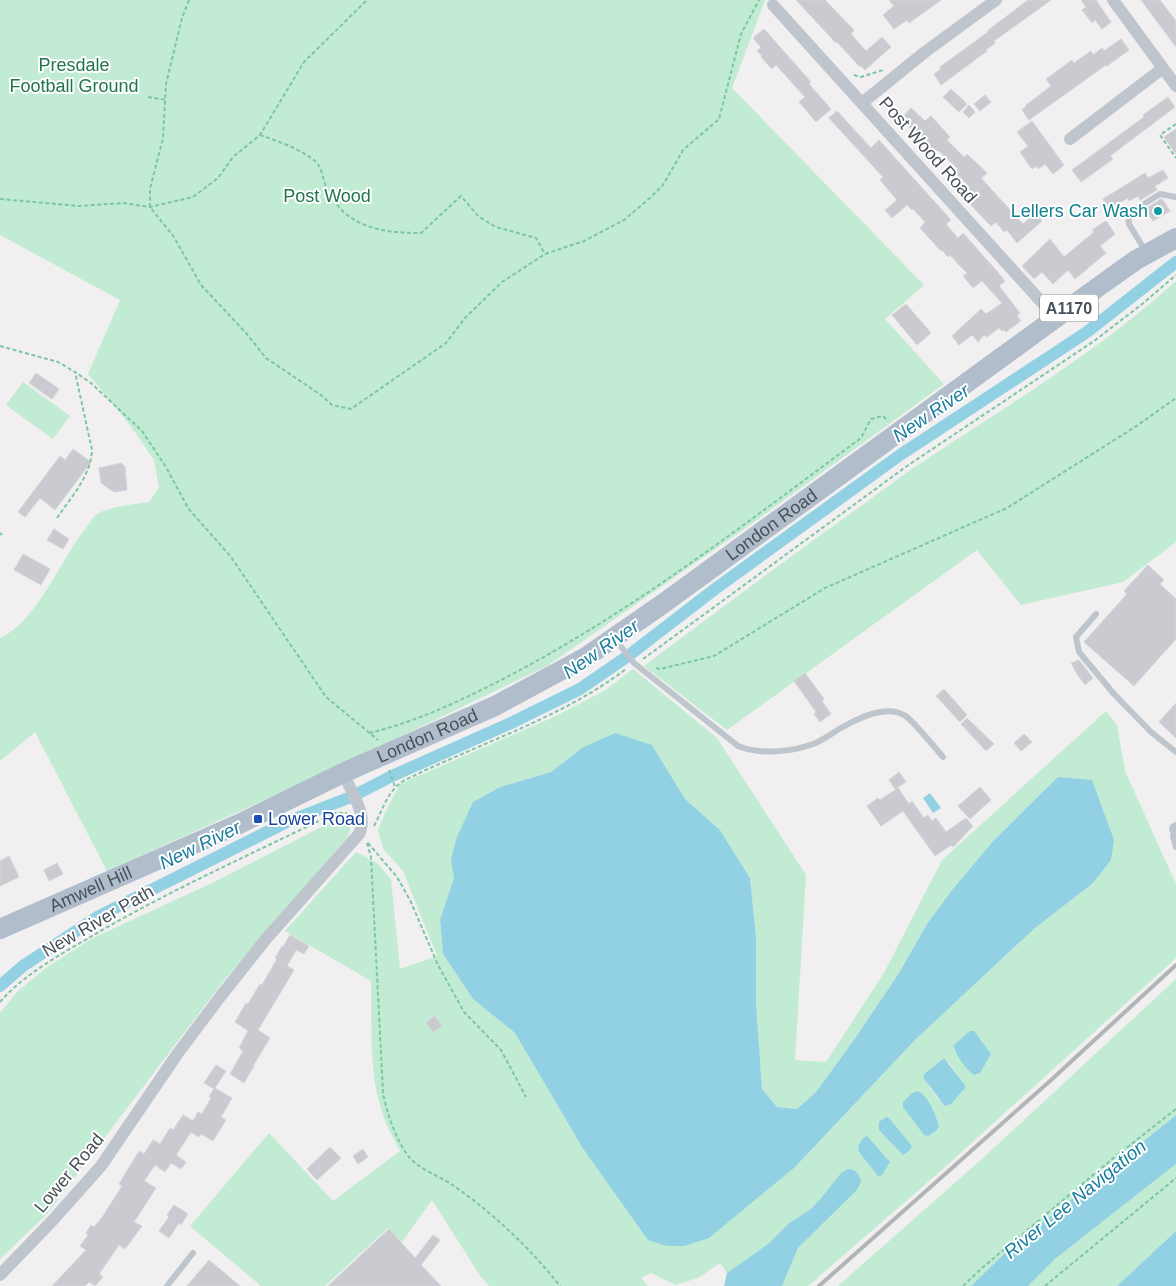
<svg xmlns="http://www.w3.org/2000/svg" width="1176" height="1286" viewBox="0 0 1176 1286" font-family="Arial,sans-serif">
<rect width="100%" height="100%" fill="#f1efef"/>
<path fill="#c1ebd2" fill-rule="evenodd" d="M0 0H765L732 88 924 285 885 319 944 384 754 522 547 666 331 770 107 871 35 732 0 761V638C34 624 60 563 82 533 87 528 91 519 96 515 106 507 136 504 149 502L159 487 154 460 130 425 88 374 120 300 0 235Z
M1176 281V542L1123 582 1021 605 977 550 727 730 644 666C705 620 767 574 829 529 857 509 884 489 912 469 1001 409 1096 354 1176 281Z
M23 382 70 416 53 439 6 405Z
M633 669 717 738 806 875 795 1060 826 1062 884 973 942 860 1106 711 1117 725 1125 771 1176 884V958L935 1176 808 1286H782L798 1248 856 1191 822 1197 811 1209 788 1224 768 1244 727 1273 720 1263 698 1278 675 1285 651 1273 641 1278 648 1286H489L481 1277 432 1200 402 1242 388 1228 325 1286H261L190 1226 269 1133 333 1201 400 1151C392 1136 384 1121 380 1105 369 1070 372 1017 371 981L285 931 356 852 377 863 391 879 400 969 437 956 403 871 384 850 378 831 385 813 400 784 556 716 604 691ZM652 745 685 799 720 830 750 878 756 937V1003L762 1089 777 1107 797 1109 816 1092 856 1037 899 973 927 924 952 890 994 840 1058 777 1092 884 1035 928 915 1040 795 1167 582 1147 515 1033 473 999 443 954 440 920 454 878 467 817 473 802 500 787 551 772 582 748ZM944 1058 950 1064 957 1074 939 1100 924 1079V1074Z
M350 817V832L346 839 221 984 47 1214 0 1259V1013L18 991 46 968 91 939 212 883 337 819Z
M1176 979V1115L1006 1252 971 1286H838L983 1158Z
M1176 1164V1231L1117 1286H1028L1055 1259Z"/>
<path fill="#92d1e4" d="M615 733 652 745 685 799 720 830 750 878 756 937V1003L762 1089 777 1107 797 1109 816 1092 856 1037 899 973 927 924 952 890 994 840 1058 777 1092 780 1114 840 1111 860 1092 884 1035 928 915 1040 795 1167 709 1238 684 1246H667L648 1240 582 1147 515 1033 473 999 443 954 440 920 454 878 451 859 457 837 473 802 500 787 551 772 582 748Z
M930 793 941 808 933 813 923 798Z
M970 1031H974L991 1054 980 1073 974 1075C966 1069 955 1055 954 1045Z
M944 1058 965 1085V1088L951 1104 945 1106 924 1079V1074Z
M918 1091C930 1098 935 1114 939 1126L937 1130 928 1136 924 1135 903 1107V1102L912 1093Z
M1176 1115V1164L1055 1259 1028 1286H971L1006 1252Z
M886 1117 889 1118 912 1146 909 1151 903 1155 879 1130V1122Z
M867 1136 890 1162 882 1175 878 1176 859 1152 858 1146 863 1138Z
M848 1169C857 1170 859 1174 861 1182L856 1191 798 1248 782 1286H724L727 1273 768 1244 788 1224 811 1209 822 1197 841 1173Z
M1176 1231V1286H1117Z"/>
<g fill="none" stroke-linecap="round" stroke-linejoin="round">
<path stroke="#92d1e4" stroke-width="12" d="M0 986 23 966 99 916 289 821 351 797 392 776 511 723 580 689 628 656 715 589 900 455 1087 332 1176 262"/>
</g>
<path fill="#c9cbd1" stroke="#d3d5d9" d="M796 0H825L854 30 851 34 866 51 882 37 891 47 865 70 861 66 860 67 837 42 836 43Z
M889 0H941L909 23 907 20 894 29 883 15 894 6Z
M1028 0H1051L994 41 995 43 986 50 987 51 941 85 934 74 941 69 940 67 988 32 987 31Z
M1081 0H1096L1111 22 1102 29 1095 20 1092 23 1082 10 1086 7Z
M1141 0H1160L1176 21V47Z
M764 29 811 82 809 84 831 109 816 122 799 102 805 97 776 65 772 69 761 57 762 56 757 51 761 47 753 38Z
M1121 39 1129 50 1107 66 1106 65 1029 120 1022 110 1026 107 1025 106 1051 86 1046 79 1072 60 1074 63 1091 51 1093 55 1102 48 1104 51Z
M951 89 967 104 959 112 943 97Z
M985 95 991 102 980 111 974 104Z
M1168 97 1175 107 1110 156 1113 159 1081 182 1072 170 1144 117 1143 115Z
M969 105 975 112 969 118 963 112Z
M911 108 925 121 931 116 950 137 947 140 964 157 967 154 987 173 981 178 1023 224 1035 213 1042 221 1017 243 1007 230 1004 232 996 222 991 226 970 204 974 201 965 191 970 187 954 172 958 169 938 150 935 152 901 119Z
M837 111 871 148 879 140 951 220 946 224 958 238 963 233 995 269 1005 281 999 286 1020 313 1017 316 1021 321 1006 332 1004 330 1002 331 999 328 987 337 984 335 978 342 972 335 959 345 952 336 981 309 986 314 1002 303 982 281 973 288 963 276 967 273 960 266 950 255 948 257 942 250 941 251 920 228 925 222 913 209 912 210 907 205 892 218 885 210 897 200 880 180 883 177 829 118Z
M1032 121 1064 165 1053 174 1045 164 1038 169 1036 166 1032 169 1020 152 1028 146 1017 132Z
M1176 129V154L1164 137Z
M1163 170 1168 178 1155 186 1157 190 1140 200 1138 196 1129 201 1128 198 1108 209 1103 199 1145 173 1148 178Z
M1161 199 1163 200 1170 211 1153 221 1145 209Z
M1106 221 1115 234 1100 246 1106 253 1075 279 1068 270 1053 284 1042 272 1034 279 1022 266 1050 239 1064 257 1094 232 1092 230Z
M906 304 931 333 917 345 892 315Z
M36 373 59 389 52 399 29 383Z
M73 449 91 462 55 510 40 498 25 517 18 512 60 456 65 460Z
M121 463 125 467 127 490 114 492 101 483 99 468Z
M54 529 69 539 63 549 47 540Z
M23 554 50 569 41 585 14 570Z
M1148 565 1164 580 1160 584 1176 599V639L1134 686 1084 642 1127 594 1124 591Z
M1079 660 1093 678 1085 685 1077 674 1071 663Z
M805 673 824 699 822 701 831 714 820 722 814 714 816 712 794 681Z
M944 689 967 715 960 722 936 696Z
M1176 703V738L1159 722Z
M967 718 994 744 986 751 961 724Z
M1024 734 1032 742 1021 751 1014 743Z
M899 772 906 782 895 789 889 780Z
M980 787 991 800 970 819 958 806Z
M898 788 909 804 912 801 924 818 928 815 932 821 936 818 946 832 966 818 973 826 953 847 951 845 935 856 903 811 881 826 867 806 878 798 880 800Z
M9 856 19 877 0 886V861Z
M57 863 63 874 49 881 44 870Z
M290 935 309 946 304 954 296 950 287 966 294 970 258 1030 270 1038 253 1066H254L244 1083 230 1074 243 1051 239 1048 248 1031 235 1022 246 1003 248 1004 260 984 262 985 277 959 275 958 282 946 283 947Z
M435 1016 442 1026 433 1032 426 1022Z
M216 1065 226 1071 215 1088 232 1098 221 1117 226 1120 213 1141 201 1134 199 1137 191 1132 176 1155 186 1162 181 1169 171 1163 165 1172 155 1165 144 1181 156 1188 134 1222 142 1226 125 1249 119 1245 99 1274 103 1277 95 1286 89 1282 85 1286H52L86 1250 80 1246 88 1235 86 1233 91 1225 94 1227 103 1216 122 1186 119 1184 139 1151 144 1154 153 1140 160 1144 170 1128 173 1130 183 1115 193 1121 198 1112 202 1114 211 1098 209 1097 214 1089 204 1083Z
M330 1147 341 1158 317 1180 307 1169Z
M363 1149 368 1157 358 1164 353 1156Z
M174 1205 188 1214 181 1225 179 1223 169 1238 159 1231 169 1217 167 1215Z
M389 1229 415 1258 433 1235 440 1240 421 1265 441 1286H328Z
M209 1260 240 1286H187Z"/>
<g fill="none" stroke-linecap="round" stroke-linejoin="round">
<path stroke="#7cc6a3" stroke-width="2" stroke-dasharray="4 2.5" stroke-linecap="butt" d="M189 0 182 18 166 84 163 138 150 189V207L174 237 201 285 246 333 266 358 321 395 332 405 351 409 446 343 465 318 502 282 545 254 584 241 624 220 650 198 663 185 683 150 719 119 741 34 759 0
M854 75 861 77 883 70
M148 97 166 100
M1176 124 1160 135 1176 158
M260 135C277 141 301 149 315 161 322 166 323 181 327 189 346 228 382 233 421 233L461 196 479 217 496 227 536 238 545 254
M0 199 79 206 123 203 150 207 193 197 218 178 233 157 260 135 304 62 367 0
M0 346 58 362 75 372 91 383 142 431 166 467 188 508 231 557 326 697 378 740
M57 518C71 497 91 476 92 450L75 372
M0 533 2 535
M643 659 907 466 1094 341 1141 305 1176 275
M656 668 660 669 714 656 825 588 1007 508 1138 425 1176 398
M369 733C416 722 460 701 503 679 631 613 746 523 861 438L871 419 883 416 888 421
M389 770 395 787
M374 826C383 809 387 792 403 781 477 744 560 719 626 669
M367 843 371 857 383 1093C387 1114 396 1140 409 1157 420 1170 440 1176 454 1186 494 1214 530 1248 560 1286
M368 843 397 877 410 900 438 965 464 1012 501 1050 526 1097
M0 1002C23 975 61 954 92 936 170 890 254 853 335 813H347
M963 1286 982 1268 1111 1160 1176 1109
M1045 1286 1176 1178"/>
<path stroke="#bec5cc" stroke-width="6" d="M1146 252 1129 224C1128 219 1128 216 1131 212L1160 194 1176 197
M1096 614 1076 637 1079 652 1114 694 1151 732 1176 752
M615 639 634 663 738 746C760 755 791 752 813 744 822 741 831 734 839 729 857 719 885 704 904 715 912 719 935 748 943 757
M1175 829 1173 836 1176 847
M167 1286 193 1253"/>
<path stroke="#bec5cc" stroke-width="12" d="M1113 0 1176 86
M773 5 1056 318
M862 103 925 52 996 0
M1070 139 1163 68
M1175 829 1176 828
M0 1275 52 1221 101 1166 178 1053 220 997 266 939 359 834C369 816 350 790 343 773"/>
<path stroke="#b1bdcb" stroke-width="20" id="s1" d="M0 929 239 824 343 773 495 706 586 657 664 603 1105 282 1136 260 1176 238"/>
<path stroke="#b1b4b8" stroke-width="4" d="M819 1286 1050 1081 1176 965"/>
</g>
<circle fill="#0f9aa8" stroke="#fff" stroke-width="2" cx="1158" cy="211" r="5"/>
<rect fill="#1a4fb4" stroke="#fff" stroke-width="2" x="253" y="814" width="10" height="10" rx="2.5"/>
<g text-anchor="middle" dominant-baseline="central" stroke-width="4" stroke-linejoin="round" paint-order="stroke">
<rect fill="#fff" stroke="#7f858c" stroke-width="1" x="1040" y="294.5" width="58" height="27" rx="4"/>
<g font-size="16" font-weight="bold" fill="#48515a">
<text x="1069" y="308">A1170</text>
</g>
<g font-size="18" fill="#1f754c" stroke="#fff">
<text x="74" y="65">Presdale<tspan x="74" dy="21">Football Ground</tspan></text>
<text x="327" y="196">Post Wood</text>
</g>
<g font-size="18" fill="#48515a" stroke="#fff">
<text transform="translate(928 150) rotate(48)">Post Wood Road</text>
<text stroke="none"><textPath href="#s1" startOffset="874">London Road</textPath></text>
<text stroke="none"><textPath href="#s1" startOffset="469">London Road</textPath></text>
<text stroke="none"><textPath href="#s1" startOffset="99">Amwell Hill</textPath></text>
<text transform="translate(98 921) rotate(-30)">New River Path</text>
<text transform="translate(69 1173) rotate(-50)">Lower Road</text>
</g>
<g font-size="18" fill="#0d838f" stroke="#fff" text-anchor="end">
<text x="1148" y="211">Lellers Car Wash</text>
</g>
<g font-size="18" fill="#164399" stroke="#fff" text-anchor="start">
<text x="268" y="819">Lower Road</text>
</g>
<g font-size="19" font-style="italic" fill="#197e9d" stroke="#fff">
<text transform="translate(931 413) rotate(-34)">New River</text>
<text transform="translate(601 649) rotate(-35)">New River</text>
<text transform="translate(200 845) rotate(-26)">New River</text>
<text transform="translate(1075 1199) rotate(-39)">River Lee Navigation</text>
</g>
</g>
</svg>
